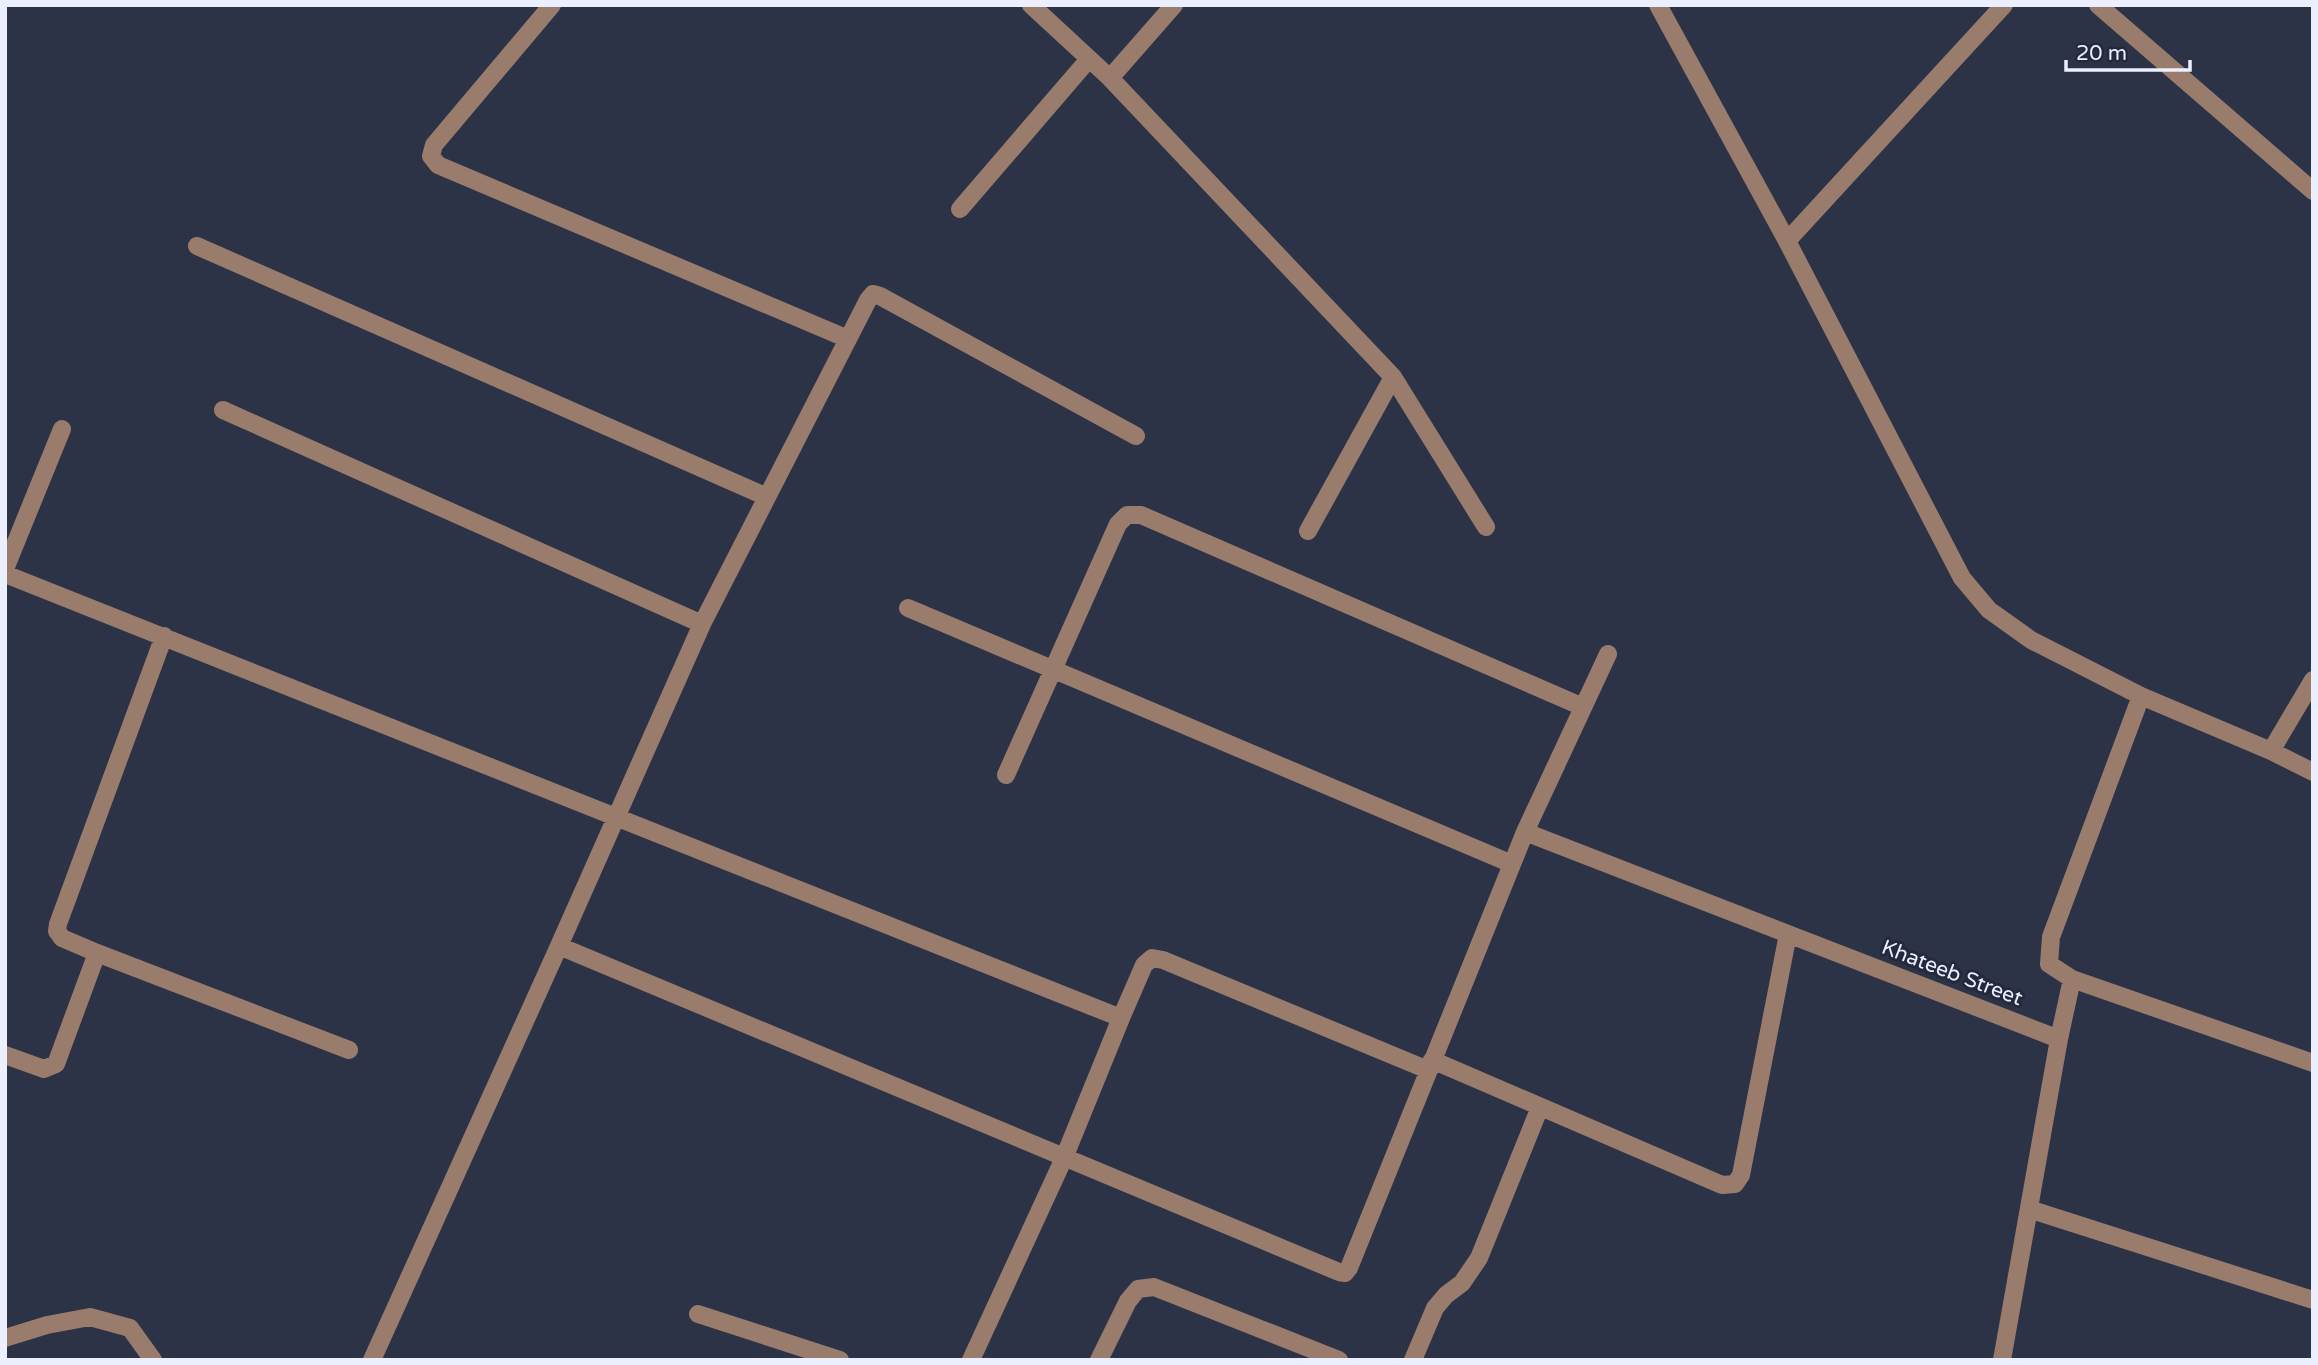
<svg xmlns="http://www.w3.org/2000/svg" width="2318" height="1365" viewBox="0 0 2318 1365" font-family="'Varela Round',sans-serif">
<rect width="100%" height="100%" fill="#2d3347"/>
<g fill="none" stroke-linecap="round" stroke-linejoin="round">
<path stroke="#9a7c6d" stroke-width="18" d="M552 5 434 145 431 156 438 165 848 339
M1031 5 1110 78 1393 377 1486 527
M1658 5 1787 241
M2004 5 1787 241 1962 578 1989 610 2031 640 2141 696 2271 751 2313 772
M2098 5 2313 191
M1110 78 1174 5
M960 209 1089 59
M197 246 767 497
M223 410 702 624
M1308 531 1393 377
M5 569 62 429
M5 574 1121 1018 1144 965 1152 958 1163 960 1428 1070
M908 608 1512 864
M2141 696 2051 937 2049 964 2072 979 2313 1063
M2271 751 2313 680
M1006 775 1118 524 1127 515H1141L1583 707
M1525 832 2059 1039 2002 1360
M559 946 1339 1272 1345 1273 1349 1268 1525 832 1608 654
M97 953 62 938 57 931 58 924 164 636
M2059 1039 2072 979
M5 1055 44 1069 56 1064 97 953 349 1050
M1432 1060 1722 1185 1735 1184 1741 1175 1788 934
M2029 1209 2313 1300
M698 1314 840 1360
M5 1338 47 1325 90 1317 130 1328 153 1360
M372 1360 559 946 702 624 868 300 873 294 880 296 1136 436
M971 1360 1064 1158 1121 1018
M1099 1360 1128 1301 1138 1289 1154 1287 1339 1360
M1413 1360 1435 1308 1446 1295 1462 1283 1479 1258 1540 1107"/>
</g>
<g text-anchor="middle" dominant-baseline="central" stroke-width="6" stroke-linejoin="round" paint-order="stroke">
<g font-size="21" fill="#ecf0fe" stroke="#24293c">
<text transform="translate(1952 973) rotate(21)">Khateeb Street</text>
</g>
</g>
<rect width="2318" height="1365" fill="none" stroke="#ecf0fe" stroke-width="14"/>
<path d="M2066 60v10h124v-10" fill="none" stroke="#ecf0fe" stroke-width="3.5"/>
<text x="2076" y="60" font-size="21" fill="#ecf0fe" stroke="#24293c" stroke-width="5" paint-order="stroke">20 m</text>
</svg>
